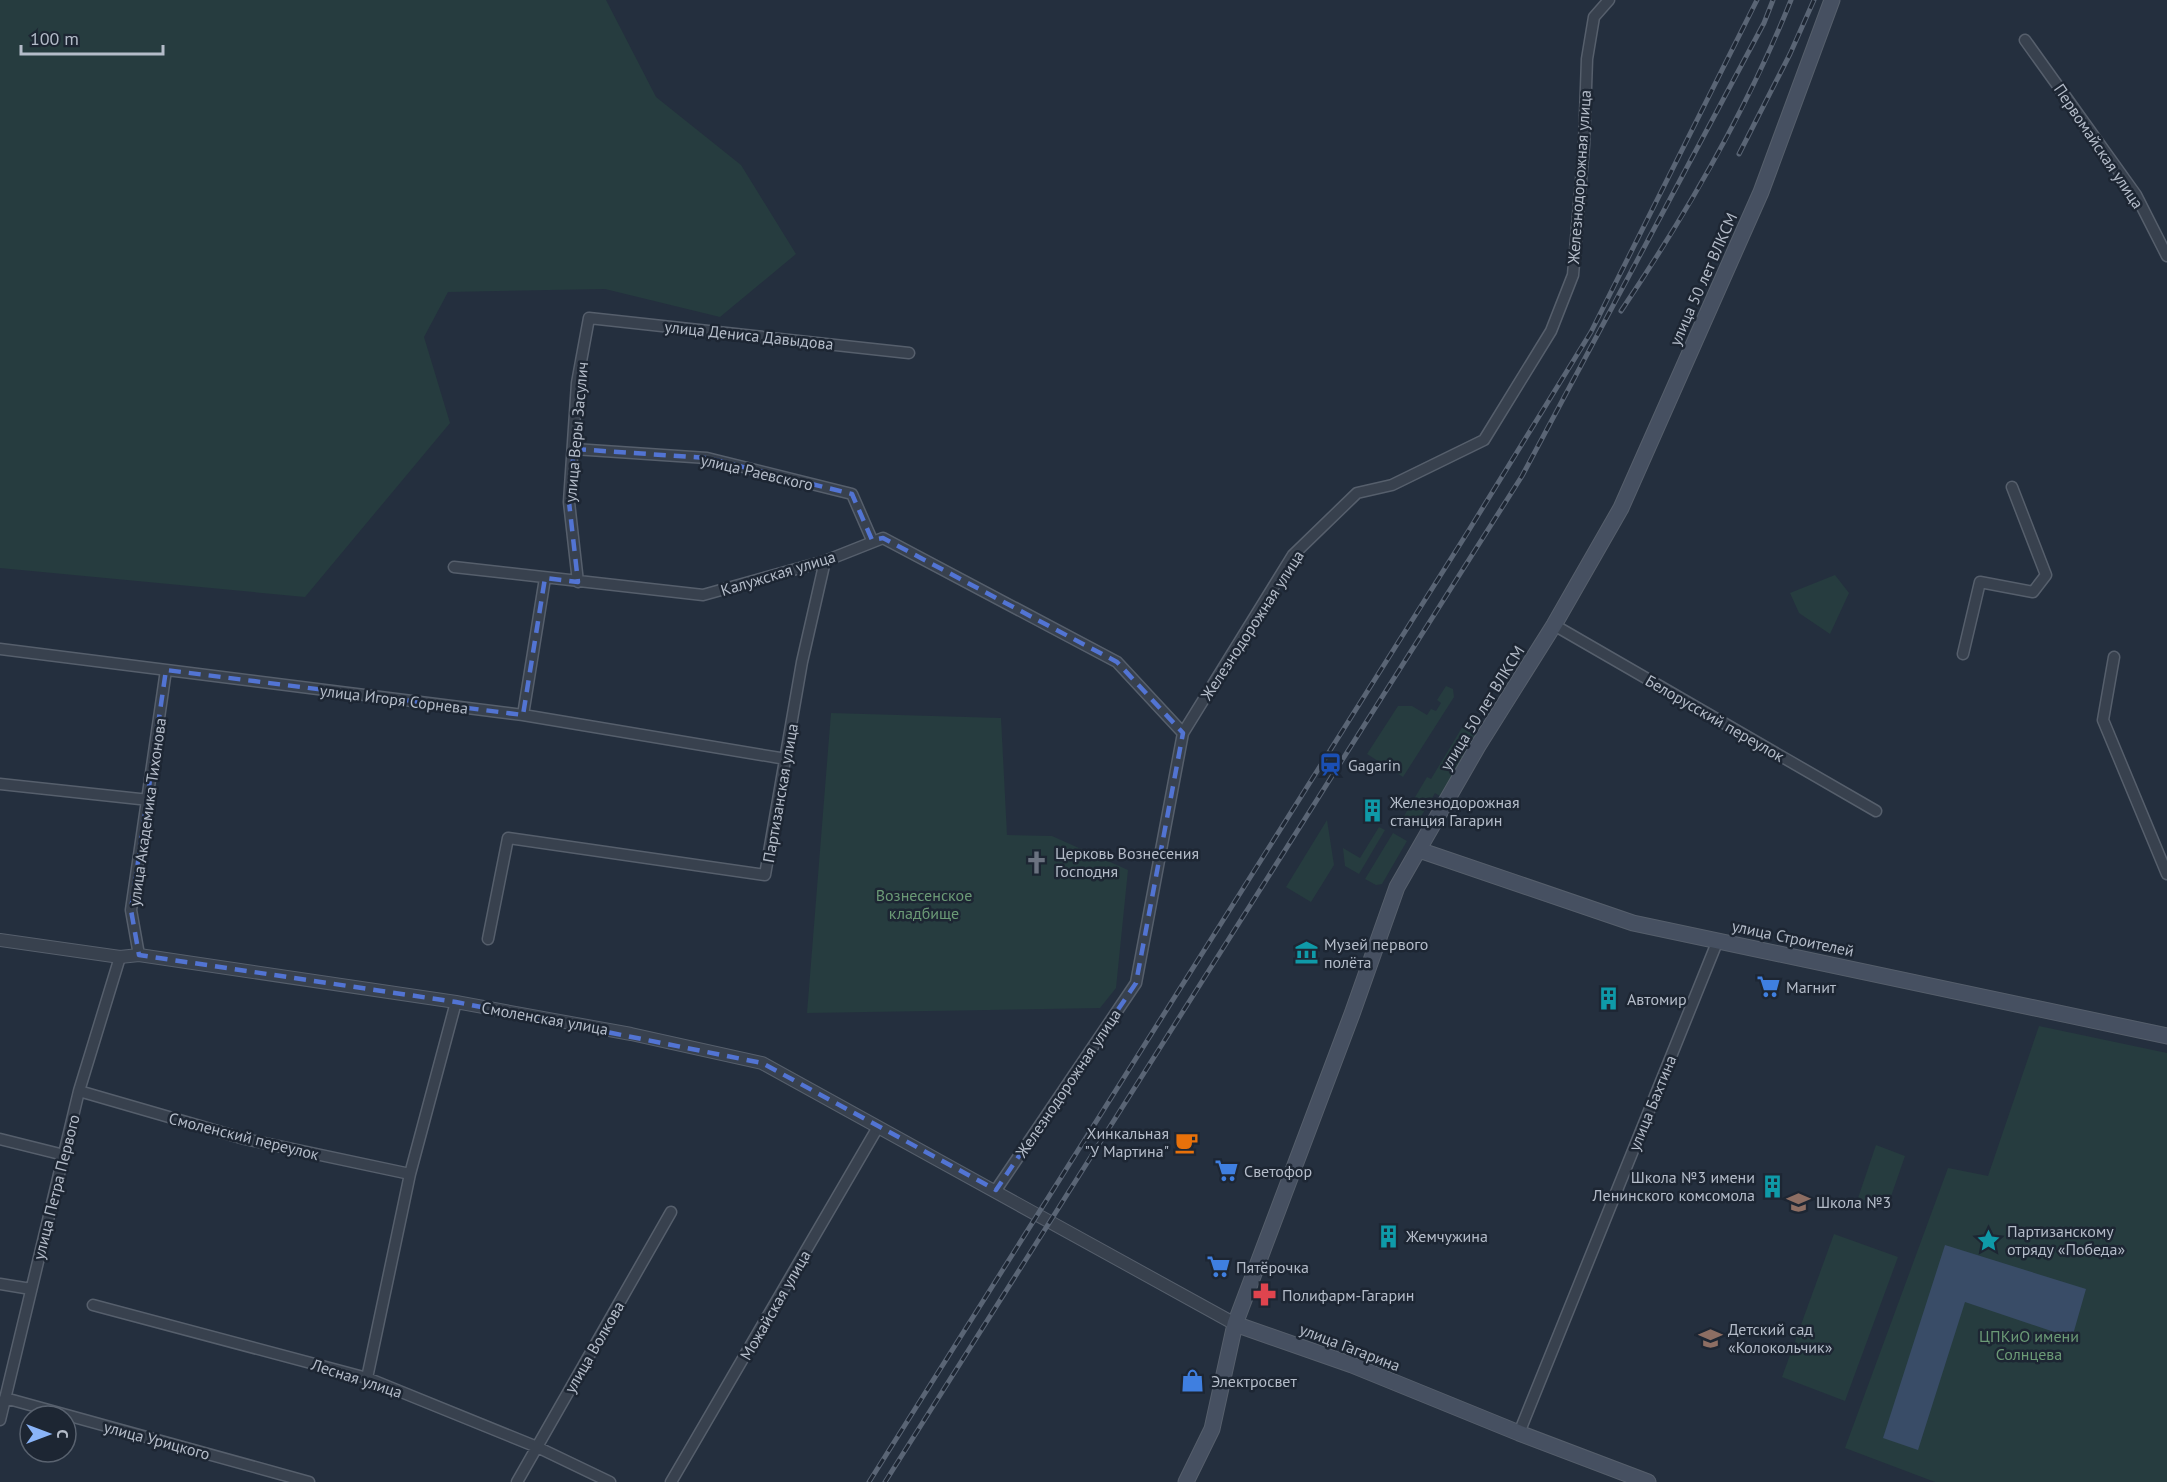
<svg xmlns="http://www.w3.org/2000/svg" width="2167" height="1482" viewBox="0 0 2167 1482" font-family="'PT Sans',sans-serif">
<rect width="100%" height="100%" fill="#242f3e"/>
<path fill="#263c3f" d="M0 0H606L656 97 741 165 796 254 720 317 605 289 448 292 424 337 450 423 305 597 0 568Z
M1835 575 1849 593 1830 634 1799 613 1790 593Z
M1446 686 1453 689 1454 697 1403 777 1367 754 1398 706H1412L1427 715 1431 709 1436 711 1441 703 1437 700Z
M831 713 1001 718 1007 835 1052 836 1128 870 1116 988 1100 1008 807 1013Z
M1466 721 1480 729 1440 796 1435 793 1414 828 1401 821 1427 777 1431 779Z
M1327 820 1334 865 1311 902 1286 887Z
M1379 827 1385 830 1359 874 1345 866 1343 848 1360 858Z
M1393 833 1407 841 1382 884 1376 885 1365 879Z
M2039 1026 2167 1053V1482H1935L1845 1448 1948 1168 1988 1176Z
M1876 1145 1905 1156 1887 1208 1858 1198Z
M1834 1234 1898 1257 1845 1401 1782 1377Z"/>
<path fill="#394c67" d="M1945 1245 2086 1289 2072 1338 1965 1302 1918 1450 1883 1438Z"/>
<g fill="none" stroke-linecap="round" stroke-linejoin="round">
<defs>
<path id="minor" d="M2025 40 2136 195 2167 256
M574 449 707 458 852 494 872 540
M454 567 703 595 825 561 883 538 1117 662 1183 733
M578 582 569 502 577 383 589 318 909 353
M1554 625 1876 811
M0 649 523 715 786 759
M1963 654 1980 582 2033 592 2046 575 2012 487
M2114 657 2103 720 2167 874
M523 715 545 578
M0 784 149 800
M488 939 508 838 765 875 802 662 825 561
M139 955 131 910 166 670
M79 1091 245 1139 410 1174
M0 1139 64 1155
M996 1190 1136 983 1183 733 1293 555 1357 493 1392 485 1484 440 1551 331 1573 275 1584 145 1587 59 1594 17 1609 0
M0 1284 31 1289
M93 1305 367 1378 537 1447 610 1482
M367 1378 410 1174 456 1002
M5 1398 309 1482
M0 1420 79 1091 120 957
M1519 1433 1718 940
M517 1482 671 1212
M671 1482 878 1127"/>
<path id="tertiary" d="M0 940 120 957 139 955 456 1002 631 1034 762 1063 1235 1324"/>
<path id="secondary" d="M1419 850 1633 923 2167 1036
M1235 1324 1352 1365 1519 1433 1648 1482
M1186 1482 1212 1429 1235 1324 1352 1014 1397 887 1478 746 1554 625 1621 508 1761 192 1832 0"/>
</defs>
<use href="#minor" stroke="#565f6c" stroke-width="13"/>
<use href="#tertiary" stroke="#565f6c" stroke-width="14"/>
<use href="#secondary" stroke="#565f6c" stroke-width="17"/>
<use href="#minor" stroke="#38414e" stroke-width="10"/>
<use href="#tertiary" stroke="#38414e" stroke-width="12"/>
<use href="#secondary" stroke="#465061" stroke-width="15"/>
<defs>
<path id="rail" d="M1739 154 1790 54 1814 0
M1621 311C1687 213 1747 110 1791 0
M869 1482 1469 530 1591 332 1757 0
M885 1482 1522 476 1764 23 1773 0"/>
</defs>
<use href="#rail" stroke="#5a6575" stroke-width="5"/>
<use href="#rail" stroke="#1d2633" stroke-width="3" stroke-dasharray="9" stroke-linecap="butt"/>
</g>
<path fill="none" stroke="#5274d3" stroke-width="4.5" stroke-dasharray="12 8" stroke-linejoin="round" d="M574 449 707 458 852 494 872 540 883 538 1117 662 1183 733 1136 983 996 1190 762 1063 456 1002 139 955 131 910 166 670 523 715 545 578 578 582 569 502Z"/>
<defs>
<symbol id="station-bare" viewBox="-9 -9 18 18"><path d="M-3-6H3Q5-6 5-4V2Q5 4 3 4L4.5 6H3L1.5 4h-3L-3 6H-4.5L-3 4Q-5 4-5 2V-4Q-5-6-3-6ZM-3.5-4v3h7v-3ZM-3.5 1v1.5H-2V1ZM2 1v1.5H3.5V1Z" fill="#1a4fb4" stroke="#1d2633" stroke-width="2.5" paint-order="stroke"/></symbol>
<symbol id="building-bare" viewBox="-9 -9 18 18"><path d="M-4-6H4V6H1V3H-1V6H-4ZM-2.5-4.3h1.7v1.8h-1.7ZM.8-4.3h1.7v1.8H.8ZM-2.5-1h1.7V.8h-1.7ZM.8-1h1.7V.8H.8Z" fill="#0f9aa8" stroke="#1d2633" stroke-width="2.5" paint-order="stroke"/></symbol>
<symbol id="church-bare" viewBox="-9 -9 18 18"><path d="M-1.2-6h2.4v3.5h3.3v2.4h-3.3V6h-2.4V-.1h-3.3v-2.4h3.3Z" fill="#6b7280" stroke="#1d2633" stroke-width="2.5" paint-order="stroke"/></symbol>
<symbol id="museum-bare" viewBox="-9 -9 18 18"><path d="M0-6L6-3V-2H-6V-3ZM-5-1h2V3h-2ZM-1-1h2V3h-2ZM3-1h2V3H3ZM-6 4H6V6H-6Z" fill="#0f9aa8" stroke="#1d2633" stroke-width="2.5" paint-order="stroke"/></symbol>
<symbol id="supermarket-bare" viewBox="-9 -9 18 18"><path d="M-6-5.5h2.5l.6 2H6L4.5 2H-2.5L-4.4-4H-6ZM-1.5 3.2a1.3 1.3 0 1 0 .1 0ZM3 3.2a1.3 1.3 0 1 0 .1 0Z" fill="#3f7fe0" stroke="#1d2633" stroke-width="2.5" paint-order="stroke"/></symbol>
<symbol id="cafe-bare" viewBox="-9 -9 18 18"><path d="M-5.5-4.5H6V0H3Q3 3.5 0 3.5H-2.5Q-5.5 3.5-5.5 0ZM3-3.2v2h1.7v-2ZM-6 4.5H4V6H-6Z" fill="#e8710a" stroke="#1d2633" stroke-width="2.5" paint-order="stroke"/></symbol>
<symbol id="school-bare" viewBox="-9 -9 18 18"><path d="M0-5L7-2L0 1L-7-2ZM-4 1L0 2.5L4 1V4Q0 6-4 4Z" fill="#8d6e63" stroke="#1d2633" stroke-width="2.5" paint-order="stroke"/></symbol>
<symbol id="sight-bare" viewBox="-9 -9 18 18"><path d="M0-6L1.8-2.2L6-1.7L2.9 1.2L3.7 5.4L0 3.3L-3.7 5.4L-2.9 1.2L-6-1.7L-1.8-2.2Z" fill="#0f9aa8" stroke="#1d2633" stroke-width="2.5" paint-order="stroke"/></symbol>
<symbol id="pharmacy-bare" viewBox="-9 -9 18 18"><path d="M-2-6h4v4h4v4h-4v4h-4v-4h-4v-4h4Z" fill="#e0444e" stroke="#1d2633" stroke-width="2.5" paint-order="stroke"/></symbol>
<symbol id="shop-bare" viewBox="-9 -9 18 18"><path d="M-5-2.5h2.3a2.7 3.5 0 0 1 5.4 0H5L5.5 6h-11ZM-1.5-2.5h3a1.5 2.3 0 0 0-3 0Z" fill="#3f7fe0" stroke="#1d2633" stroke-width="2.5" paint-order="stroke"/></symbol>
</defs>
<g fill-rule="evenodd">
<use href="#station-bare" x="1314" y="748" width="33" height="33"/>
<use href="#building-bare" x="1356" y="794" width="33" height="33"/>
<use href="#church-bare" x="1020" y="846" width="33" height="33"/>
<use href="#museum-bare" x="1290" y="936" width="33" height="33"/>
<use href="#supermarket-bare" x="1752" y="970" width="33" height="33"/>
<use href="#building-bare" x="1592" y="982" width="33" height="33"/>
<use href="#cafe-bare" x="1170" y="1126" width="33" height="33"/>
<use href="#supermarket-bare" x="1210" y="1154" width="33" height="33"/>
<use href="#building-bare" x="1756" y="1170" width="33" height="33"/>
<use href="#school-bare" x="1782" y="1186" width="33" height="33"/>
<use href="#building-bare" x="1372" y="1220" width="33" height="33"/>
<use href="#sight-bare" x="1972" y="1224" width="33" height="33"/>
<use href="#supermarket-bare" x="1202" y="1250" width="33" height="33"/>
<use href="#pharmacy-bare" x="1248" y="1278" width="33" height="33"/>
<use href="#school-bare" x="1694" y="1322" width="33" height="33"/>
<use href="#shop-bare" x="1176" y="1364" width="33" height="33"/>
</g>
<g text-anchor="middle" dominant-baseline="central" stroke-width="5" stroke-linejoin="round" paint-order="stroke">
<g font-size="16" fill="#b4bcc9" stroke="#1d2633">
<text transform="translate(2099 146) rotate(56)">Первомайская улица</text>
<text transform="translate(1579 177) rotate(-86)">Железнодорожная улица</text>
<text transform="translate(1703 279) rotate(-66)">улица 50 лет ВЛКСМ</text>
<text transform="translate(749 335) rotate(6)">улица Дениса Давыдова</text>
<text transform="translate(576 432) rotate(-85)">улица Веры Засулич</text>
<text transform="translate(757 472) rotate(13)">улица Раевского</text>
<text transform="translate(778 573) rotate(-17)">Калужская улица</text>
<text transform="translate(1252 625) rotate(-57)">Железнодорожная улица</text>
<text transform="translate(394 699) rotate(7)">улица Игоря Сорнева</text>
<text transform="translate(1482 708) rotate(-58)">улица 50 лет ВЛКСМ</text>
<text transform="translate(1715 718) rotate(30)">Белорусский переулок</text>
<text transform="translate(780 793) rotate(-80)">Партизанская улица</text>
<text transform="translate(147 812) rotate(-82)">улица Академика Тихонова</text>
<text transform="translate(1793 938) rotate(12)">улица Строителей</text>
<text transform="translate(545 1018) rotate(10)">Смоленская улица</text>
<text transform="translate(1068 1083) rotate(-56)">Железнодорожная улица</text>
<text transform="translate(1652 1103) rotate(-68)">улица Бахтина</text>
<text transform="translate(244 1136) rotate(14)">Смоленский переулок</text>
<text transform="translate(56 1187) rotate(-76)">улица Петра Первого</text>
<text transform="translate(775 1305) rotate(-60)">Можайская улица</text>
<text transform="translate(594 1347) rotate(-60)">улица Волкова</text>
<text transform="translate(1350 1347) rotate(21)">улица Гагарина</text>
<text transform="translate(357 1378) rotate(18)">Лесная улица</text>
<text transform="translate(157 1440) rotate(15)">улица Урицкого</text>
</g>
<g font-size="16" fill="#b4bcc9" stroke="#1d2633" text-anchor="start">
<text x="1348" y="765">Gagarin</text>
<text x="1390" y="802">Железнодорожная<tspan x="1390" dy="18">станция Гагарин</tspan></text>
<text x="1055" y="853">Церковь Вознесения<tspan x="1055" dy="18">Господня</tspan></text>
<text x="1324" y="944">Музей первого<tspan x="1324" dy="18">полёта</tspan></text>
<text x="1786" y="987">Магнит</text>
<text x="1627" y="999">Автомир</text>
<text x="1169" y="1133" text-anchor="end">Хинкальная<tspan x="1169" dy="18">"У Мартина"</tspan></text>
<text x="1244" y="1171">Светофор</text>
<text x="1755" y="1177" text-anchor="end">Школа №3 имени<tspan x="1755" dy="18">Ленинского комсомола</tspan></text>
<text x="1816" y="1202">Школа №3</text>
<text x="2007" y="1231">Партизанскому<tspan x="2007" dy="18">отряду «Победа»</tspan></text>
<text x="1406" y="1236">Жемчужина</text>
<text x="1236" y="1267">Пятёрочка</text>
<text x="1282" y="1295">Полифарм-Гагарин</text>
<text x="1728" y="1329">Детский сад<tspan x="1728" dy="18">«Колокольчик»</tspan></text>
<text x="1211" y="1381">Электросвет</text>
</g>
<g font-size="16" fill="#6b9a76" stroke="#1d2633">
<text x="924" y="895">Вознесенское<tspan x="924" dy="18">кладбище</tspan></text>
<text x="2029" y="1336">ЦПКиО имени<tspan x="2029" dy="18">Солнцева</tspan></text>
</g>
</g>
<g transform="translate(48 1434) rotate(90)"><circle r="28" fill="#1d2633" stroke="#59626f" stroke-width="1.5"/>
<path d="M0-4.5L10 22L0 15L-10 22Z" fill="#8ab4f8"/>
<text y="-9" font-size="16" font-weight="bold" text-anchor="middle" fill="#b4bcc9">С</text>
</g>
<path d="M21 45v9h142v-9" fill="none" stroke="#b4bcc9" stroke-width="3"/>
<text x="30" y="45" font-size="18" fill="#b4bcc9" stroke="#1d2633" stroke-width="4.5" paint-order="stroke">100 m</text>
</svg>
